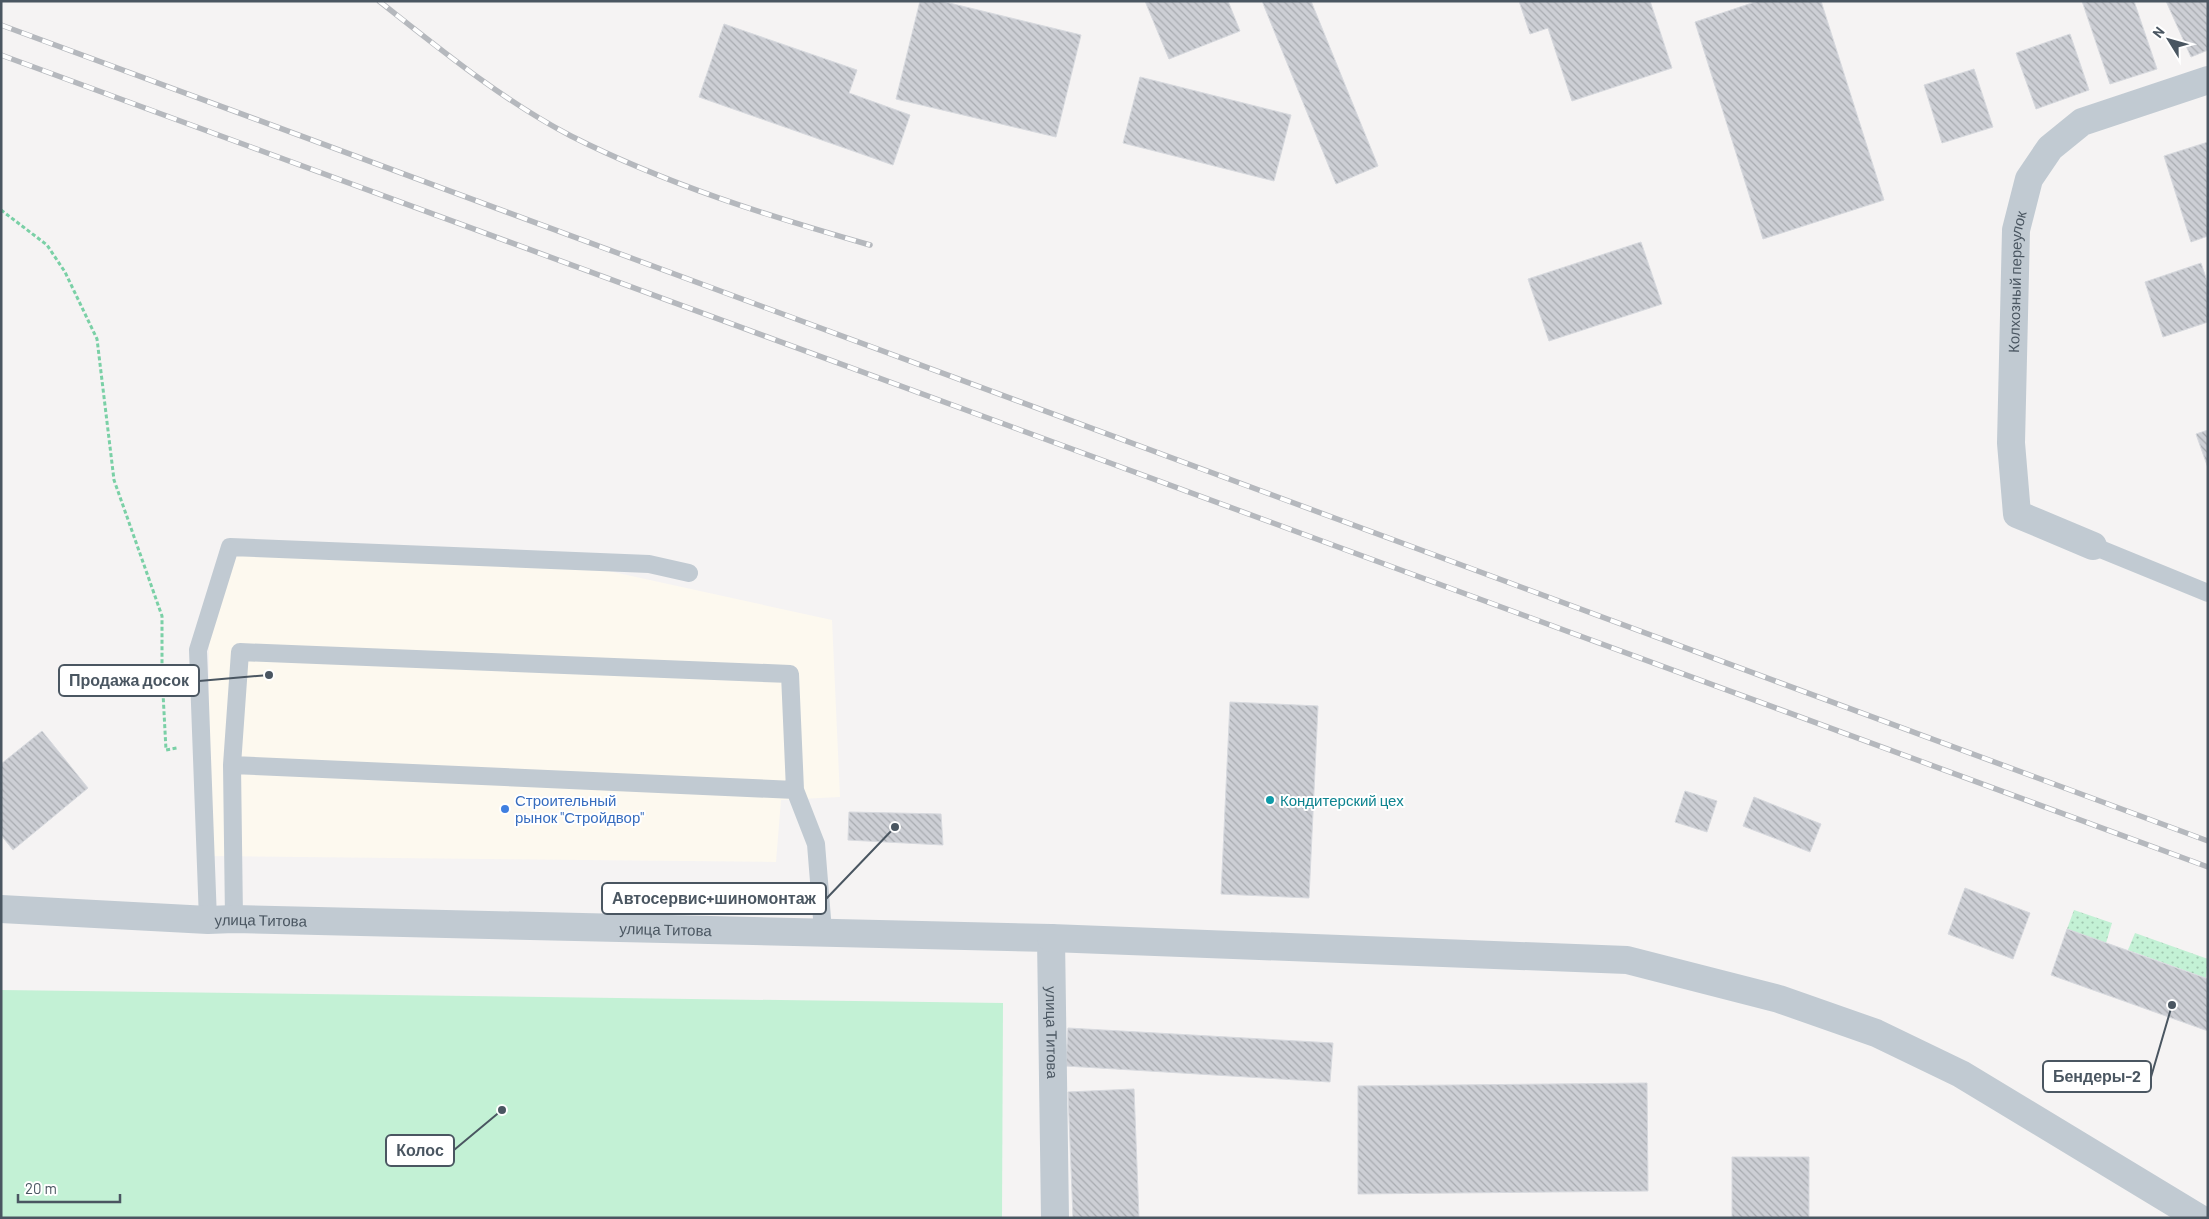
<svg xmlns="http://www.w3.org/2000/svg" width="2209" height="1219" viewBox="0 0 2209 1219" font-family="Barlow,sans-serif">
<defs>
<pattern id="grass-dots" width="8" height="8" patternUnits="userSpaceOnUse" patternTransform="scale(1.25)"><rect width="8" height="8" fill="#c3f1d5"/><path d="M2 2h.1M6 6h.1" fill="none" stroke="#a0c6b0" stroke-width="1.8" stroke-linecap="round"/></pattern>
<pattern id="building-back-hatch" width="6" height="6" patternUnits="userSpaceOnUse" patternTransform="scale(1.25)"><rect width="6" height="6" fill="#cdcfd5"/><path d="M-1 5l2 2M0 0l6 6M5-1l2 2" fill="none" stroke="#a8abb0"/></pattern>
</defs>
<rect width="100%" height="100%" fill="#f5f3f3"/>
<path fill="#fdf9ef" d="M237 551 595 568 832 620 840 797 781 800 776 862 208 856 209 638Z"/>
<path fill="url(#grass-dots)" d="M2074 910 2112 923 2106 943 2067 929Z
M2135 933 2208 959 2206 978 2128 950Z"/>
<path fill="#c3f1d5" d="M1 990 1003 1003 1002 1218H1Z"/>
<path fill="url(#building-back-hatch)" stroke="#d7d9de" d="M920 1H941L1081 35 1056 137 896 99Z
M1145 1H1228L1240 31 1169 59Z
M1262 1H1311L1378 166 1336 184Z
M1519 1H1650L1672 68 1572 101 1548 28 1530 34Z
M1758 1H1821L1884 200 1763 239 1695 22Z
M2082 1H2134L2157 69 2110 84Z
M2166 1H2208V50L2191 57Z
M724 24 857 70 849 93 910 115 893 165 699 97Z
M2070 34 2089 90 2036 109 2016 53Z
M1974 69 1993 127 1942 143 1924 85Z
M1140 77 1291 115 1274 181 1123 143Z
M2208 142V236L2191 242 2164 156Z
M1641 242 1662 304 1549 341 1528 279Z
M2201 263 2208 284V322L2163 337 2145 282Z
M2208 430V468L2196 434Z
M1230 702 1318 706 1309 898 1221 894Z
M42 731 88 788 13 850 1 835V764Z
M1685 791 1717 801 1707 832 1675 822Z
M1754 797 1821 824 1810 852 1743 826Z
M849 812 941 814 943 845 848 840Z
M1965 888 2030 913 2013 959 1948 934Z
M2067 929 2208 979V1031L2051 975Z
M1068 1028 1333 1043 1330 1082 1066 1066Z
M1647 1083 1648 1191 1358 1194V1086Z
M1134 1089 1139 1218H1073L1068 1092Z
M1732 1157H1809V1218H1732Z"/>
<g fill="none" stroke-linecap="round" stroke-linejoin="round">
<path stroke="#7ad0a6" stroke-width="3" stroke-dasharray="4 2.5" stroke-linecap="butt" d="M1 210 47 245 65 272 97 339 114 480 162 616V674L166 750 177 748"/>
<path stroke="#c1cad2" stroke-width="18" d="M2093 546 2208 593
M232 765 795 790
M234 919 232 765 240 652 790 674 795 790 816 844 823 931
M208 920 198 650 230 547 649 564 689 573"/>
<g stroke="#c1cad2" stroke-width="28">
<path id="s1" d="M2093 546 2017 514 2011 443 2016 230 2029 179 2050 148 2082 122 2208 80"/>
<path id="s2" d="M1 909 208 920 234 919 1051 938 1055 1218"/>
<path d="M1051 938 1627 960 1779 999 1876 1033 1961 1074 2199 1218"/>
</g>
<defs>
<path id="rail" d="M379 1C440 49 502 100 571 136 666 184 768 216 870 245
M1 25 2208 841
M1 55 2208 867"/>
</defs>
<use href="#rail" stroke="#b5b8bd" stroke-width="5.5"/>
<use href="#rail" stroke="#fff" stroke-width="4" stroke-dasharray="11" stroke-linecap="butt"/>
</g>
<circle fill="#0f9aa8" stroke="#fff" stroke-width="2" cx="1270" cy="800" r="5"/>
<circle fill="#3f7fe0" stroke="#fff" stroke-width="2" cx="505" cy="809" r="5"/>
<g text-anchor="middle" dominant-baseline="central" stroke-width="4" stroke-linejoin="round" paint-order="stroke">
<g font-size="15" fill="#4a5661" stroke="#fff">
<text stroke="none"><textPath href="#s1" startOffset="315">Колхозный переулок</textPath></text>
<text stroke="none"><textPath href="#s2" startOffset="260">улица Титова</textPath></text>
<text stroke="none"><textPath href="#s2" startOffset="665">улица Титова</textPath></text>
<text stroke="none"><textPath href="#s2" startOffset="1145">улица Титова</textPath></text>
</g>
<g font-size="15" fill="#366cbe" stroke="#fff" text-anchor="start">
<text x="515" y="800">Строительный<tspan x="515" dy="17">рынок "Стройдвор"</tspan></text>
</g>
<g font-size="15" fill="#0d838f" stroke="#fff" text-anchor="start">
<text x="1280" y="800">Кондитерский цех</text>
</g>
</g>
<path fill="none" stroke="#4a5661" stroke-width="2" d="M269 675L199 681M895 827L826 899M2172 1005L2151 1077M502 1110L454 1150"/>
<g fill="#4a5661" stroke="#fff" stroke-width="2">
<circle cx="269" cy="675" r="5"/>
<circle cx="895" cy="827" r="5"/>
<circle cx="2172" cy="1005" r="5"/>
<circle cx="502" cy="1110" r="5"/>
</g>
<g fill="#fff" stroke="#4a5661" stroke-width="2">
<rect x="59" y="665" width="140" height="31" rx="5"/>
<rect x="602" y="883" width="224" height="31" rx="5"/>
<rect x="2043" y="1061" width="108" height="31" rx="5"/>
<rect x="386" y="1135" width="68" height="31" rx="5"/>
</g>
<g font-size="16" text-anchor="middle" font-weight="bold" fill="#4a5661">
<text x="129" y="686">Продажа досок</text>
<text x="714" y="904">Автосервис+шиномонтаж</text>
<text x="2097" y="1082">Бендеры-2</text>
<text x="420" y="1156">Колос</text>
</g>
<rect width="2209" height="1219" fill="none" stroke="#4a5661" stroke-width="5"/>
<g transform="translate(2169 40) rotate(307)" stroke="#ffffff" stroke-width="4" paint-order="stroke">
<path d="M0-4L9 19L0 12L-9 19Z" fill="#4a5661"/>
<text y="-8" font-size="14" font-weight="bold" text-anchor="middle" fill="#4a5661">N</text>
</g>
<path d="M18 1194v8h102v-8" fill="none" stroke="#4a5661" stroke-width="2.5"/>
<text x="25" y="1194" font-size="15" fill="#4a5661" stroke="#ffffff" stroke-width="4" paint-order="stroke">20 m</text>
</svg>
